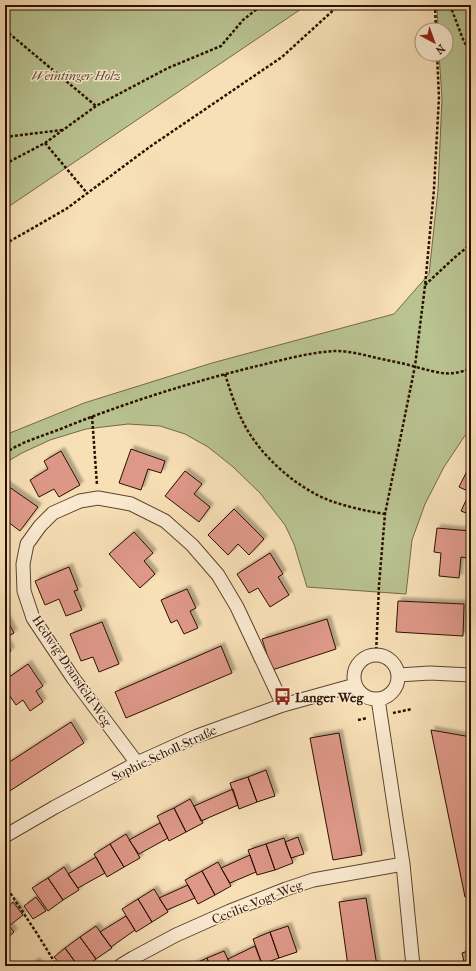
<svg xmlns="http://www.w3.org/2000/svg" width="476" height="971" viewBox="0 0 476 971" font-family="'IM FELL French Canon',serif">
<defs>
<filter id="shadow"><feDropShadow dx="3.5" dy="-3.5" stdDeviation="1" flood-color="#0004"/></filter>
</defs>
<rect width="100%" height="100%" fill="#f7dfb6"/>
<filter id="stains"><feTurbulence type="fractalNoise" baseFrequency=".005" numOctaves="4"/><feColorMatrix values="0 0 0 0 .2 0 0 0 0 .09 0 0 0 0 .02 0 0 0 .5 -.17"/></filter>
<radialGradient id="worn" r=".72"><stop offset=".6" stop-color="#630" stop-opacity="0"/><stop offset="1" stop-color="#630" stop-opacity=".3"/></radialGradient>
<path fill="#b9c291" stroke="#726949" d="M5 5H307L5 209Z
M437 5H471V429L464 437 444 467 425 504 412 540 406 594 307 587 294 544 285 525 260 493 232 466 208 447 185 434 160 426 128 424 86 429 50 440 22 453 5 463V435L84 403 212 363 394 314 429 274 438 190 442 98 439 54H446V30H438Z"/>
<path fill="#de9888" stroke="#2c1001" filter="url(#shadow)" d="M131 449 165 461 161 473 148 469 141 490 119 483Z
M61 451 80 485 59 497 54 489 39 497 30 480 48 469 44 461Z
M468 469 471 470V515L461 511 470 492 459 487Z
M185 471 202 484 194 494 210 507 199 522 165 496Z
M5 484 38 507 20 531 8 522 5 526Z
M234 509 264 539 249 555 238 544 228 555 208 535Z
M437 528 470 531 467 558 461 557 459 578 439 576 441 553 434 552Z
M134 532 153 553 144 561 155 574 140 588 109 554Z
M270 553 283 574 278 577 289 595 270 607 258 588 249 593 237 574Z
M69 567 78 590 74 591 82 610 66 616 59 599 45 605 35 581Z
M187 589 196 608 190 611 198 628 184 634 177 620 171 623 161 600Z
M398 601 464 604 463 636 396 632Z
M5 616 14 633 5 638Z
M327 619 336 649 272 670 262 639Z
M102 622 119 664 99 672 93 657 81 661 70 634Z
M5 639 11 651 5 654Z
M221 646 232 673 126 718 115 692Z
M28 664 43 686 36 691 43 702 30 711 23 700 16 705 5 689V680Z
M71 722 84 743 5 794V765Z
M431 730 471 737V896L465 897Z
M339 733 362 855 333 860 310 738Z
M266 770 275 796 257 802 248 777Z
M248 777 257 802 239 809 230 783Z
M233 789 238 805 201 821 194 806Z
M190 799 203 823 186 832 174 808Z
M174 808 186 832 169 841 157 816Z
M160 823 168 838 139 854 129 840Z
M126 834 140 858 124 867 110 844Z
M298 837 304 854 291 858 285 842Z
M284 838 293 863 275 870 266 844Z
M110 844 124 867 107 877 94 854Z
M266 844 275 870 257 875 248 850Z
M250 855 256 872 230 883 221 868Z
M96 857 105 873 78 888 68 874Z
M218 862 231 886 215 895 202 871Z
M64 867 79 890 63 900 48 878Z
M202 871 215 895 198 904 185 880Z
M48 878 63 900 48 911 32 888Z
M188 885 195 898 167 910 159 898Z
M154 889 168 912 152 922 138 899Z
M36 897 46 911 33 919 24 906Z
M366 898 377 966H348L339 902Z
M138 899 152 922 136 932 122 909Z
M13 902 23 915 9 926 5 921V909Z
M126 916 135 930 111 947 100 932Z
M5 921 14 932 5 940Z
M96 926 112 948 96 959 80 937Z
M288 926 297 952 279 958 270 932Z
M270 932 279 958 262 964 253 939Z
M80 937 96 959 87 966H78L65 948Z
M255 946 261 962 251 966H231L228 959Z
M65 948 76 963 72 966H62L54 957Z
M471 950V966H465L462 953Z
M224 951 231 966H210L207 958Z
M207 958 210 966H190Z
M36 961 40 966H30L31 965Z"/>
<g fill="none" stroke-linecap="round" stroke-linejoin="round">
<defs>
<path id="minor" d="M354 677a22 22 0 1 1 44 0a22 22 0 1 1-44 0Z
M398 675 430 673 471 675
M378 699 403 864 413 966
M137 763 73 678 33 618 24 591 23 564 27 544 40 526 53 513 80 501 98 498 131 504 165 521 192 545 218 575 237 607 283 705
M5 836 55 807 137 763 197 736 283 705 355 685
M120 966 133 958 176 935 230 911 286 889 313 880 403 864"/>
</defs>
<use href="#minor" stroke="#5f442e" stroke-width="15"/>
<path stroke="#2c1001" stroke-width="2.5" stroke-dasharray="3 2" stroke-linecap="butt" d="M435 5 436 30
M450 5 464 42 471 52
M5 30 96 106
M5 137 62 130
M45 143 87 193
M5 164 45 143 96 106 168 68 221 46 243 20 262 5
M5 244 66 209 151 146 282 57 339 5
M425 285 454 258 471 244
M225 374C230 390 235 406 242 420 258 454 296 488 331 501 348 507 366 511 385 514
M92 416 97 485
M5 453C23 441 43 436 63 428 125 403 188 383 253 367 279 361 309 352 336 351 350 351 364 355 377 358 390 361 403 363 416 367 437 372 449 378 471 368
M376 655 379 585 385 514 415 366 425 286 434 189 439 97 437 54
M393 713 412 709
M358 720 367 718
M5 885 36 932 57 966"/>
<use href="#minor" stroke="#faead0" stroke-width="13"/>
</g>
<defs>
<symbol id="bus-bare" viewBox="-9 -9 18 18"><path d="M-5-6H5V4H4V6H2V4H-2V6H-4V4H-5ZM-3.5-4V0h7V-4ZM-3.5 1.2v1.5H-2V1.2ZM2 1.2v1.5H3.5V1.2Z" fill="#8f2418" stroke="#faead0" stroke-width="2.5" paint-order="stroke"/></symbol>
</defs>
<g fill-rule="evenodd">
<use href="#bus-bare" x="270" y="684" width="25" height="25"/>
</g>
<g text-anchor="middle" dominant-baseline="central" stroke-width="3" stroke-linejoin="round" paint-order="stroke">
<g font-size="13" font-style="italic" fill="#5d4e33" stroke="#faead0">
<text x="76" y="75">Weintinger Holz</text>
</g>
<g font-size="13" fill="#2c1001" stroke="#faead0">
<text transform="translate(72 671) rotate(56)">Hedwig-Dransfeld-Weg</text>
<text transform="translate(164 753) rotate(-25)">Sophie-Scholl-Straße</text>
<text transform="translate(257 902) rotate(-22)">Cecilie-Vogt-Weg</text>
</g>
<g font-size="13" font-weight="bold" fill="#2c1001" stroke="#faead0" text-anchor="start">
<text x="295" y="697">Langer Weg</text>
</g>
</g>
<rect width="476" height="971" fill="none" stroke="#f7dfb6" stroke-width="20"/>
<rect x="6" y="6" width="464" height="959" fill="none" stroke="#2c1001" stroke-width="2"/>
<rect x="10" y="10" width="456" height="951" fill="none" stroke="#2c1001"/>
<g transform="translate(434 42) rotate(139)"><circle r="19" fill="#faead0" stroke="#a8937d"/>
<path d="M0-3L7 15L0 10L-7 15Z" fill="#8f2418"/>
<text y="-6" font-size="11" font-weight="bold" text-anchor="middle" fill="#2c1001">N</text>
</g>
<rect width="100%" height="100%" filter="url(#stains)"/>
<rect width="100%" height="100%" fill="url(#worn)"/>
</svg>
